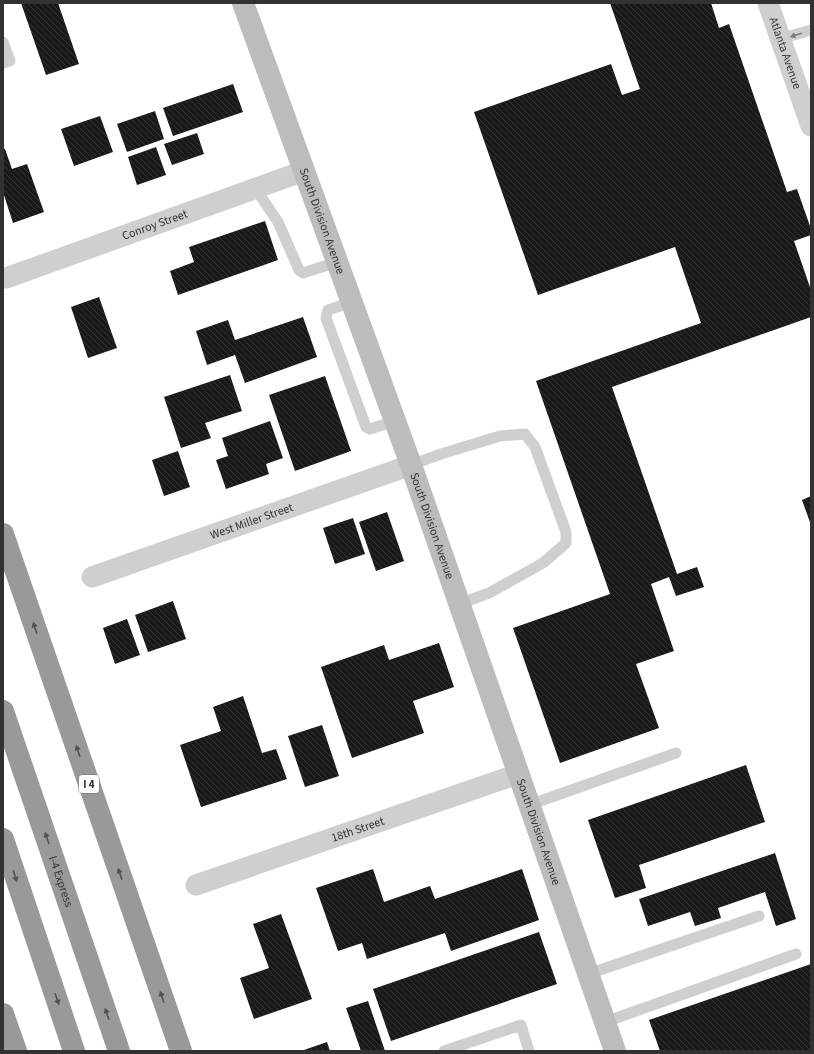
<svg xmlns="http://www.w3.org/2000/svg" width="814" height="1054" viewBox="0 0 814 1054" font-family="'Source Sans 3',sans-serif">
<defs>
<pattern id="building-back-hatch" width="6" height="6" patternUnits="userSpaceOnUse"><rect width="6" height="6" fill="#191919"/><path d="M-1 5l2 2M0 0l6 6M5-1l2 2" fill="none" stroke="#323232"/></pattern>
</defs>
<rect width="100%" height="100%" fill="#fff"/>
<path fill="url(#building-back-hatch)" d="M21 3H58L79 64 46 75Z
M610 3H711L719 28 729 24 787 192 797 189 811 229V235L794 241 811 290V317L612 387 677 574 697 567 704 587 676 596 669 577 651 584 674 651 636 664 659 728 560 763 513 628 610 594 536 381 701 323 675 247 538 295 474 112 611 64 622 95 640 89Z
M233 84 243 112 173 136 163 108Z
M155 111 164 139 127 152 117 124Z
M100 116 113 152 74 166 61 129Z
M197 133 204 154 172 165 164 144Z
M156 147 166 175 137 185 128 157Z
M3 149H5L12 169 27 164 44 212 13 223 3 192Z
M265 221 278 260 178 295 170 271 194 262 189 247Z
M99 297 117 348 88 358 71 307Z
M303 317 317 357 245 383 235 355 207 365 196 331 228 320 235 340Z
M230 375 242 411 205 423 211 438 181 448 164 397Z
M325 376 351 451 295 471 269 395Z
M270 421 283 458 266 464 269 474 226 489 216 460 228 456 222 438Z
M178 451 190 487 164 496 152 460Z
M811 496V525L802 500Z
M387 512 404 561 376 571 359 522Z
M353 518 365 554 335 564 323 528Z
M173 601 186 639 148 652 135 615Z
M127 619 140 655 115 664 103 628Z
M439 643 454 687 413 701 424 733 352 758 321 667 384 645 389 660Z
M243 696 262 753 276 749 287 779 201 807 180 745 221 731 213 707Z
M322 725 339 776 305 787 288 736Z
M746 765 765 822 639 865 646 888 615 898 588 820Z
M775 853 796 919 776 926 765 892 718 908 721 918 695 926 690 912 648 926 639 899Z
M373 869 384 902 430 886 435 899 522 869 539 920 451 951 445 933 367 959 362 943 338 951 316 888Z
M281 914 312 999 254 1019 240 978 269 968 253 924Z
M539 932 557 984 391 1041 373 989Z
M811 964V1051H660L649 1020Z
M368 1001 385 1051H361L346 1008Z
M327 1042 330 1051H301Z"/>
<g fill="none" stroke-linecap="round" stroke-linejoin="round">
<path stroke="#cfcfcf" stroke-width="11" d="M780 39 811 30
M3 42 10 61 3 63
M255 188 278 222 299 270 303 273 337 262
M352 302 328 310 326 318 366 427 370 429 395 421
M411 465 441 454 500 436 525 434 535 447 566 532V543L543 563 489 593 459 604
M529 805 676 753
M588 974 759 916
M605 1022 796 954
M444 1051 521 1025 529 1051"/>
<g stroke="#cfcfcf" stroke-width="21">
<path id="s1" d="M768 3 811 126"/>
<path id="s2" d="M6 278 304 171"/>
<path id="s3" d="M92 577 411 465"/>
<path id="s4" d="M196 885 518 774"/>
</g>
<path stroke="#bcbcbc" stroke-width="22" id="s5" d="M243 3 411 465 615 1051"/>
<g stroke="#999" stroke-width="22">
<path d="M3 534 181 1051"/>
<path id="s6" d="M3 711 119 1051"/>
<path d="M3 839 74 1051"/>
<path d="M3 1014 16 1051"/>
</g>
</g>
<defs><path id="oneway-solid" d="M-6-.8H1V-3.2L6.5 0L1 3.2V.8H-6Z"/></defs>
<use fill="#797979" href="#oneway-solid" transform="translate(796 35) rotate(163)"/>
<g fill="#515151">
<use href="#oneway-solid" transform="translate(35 628) rotate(-109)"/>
<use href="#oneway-solid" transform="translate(78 751) rotate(-109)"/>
<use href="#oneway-solid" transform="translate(47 838) rotate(-109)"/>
<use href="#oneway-solid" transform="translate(120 874) rotate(-109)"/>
<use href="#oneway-solid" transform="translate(15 876) rotate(71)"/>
<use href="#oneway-solid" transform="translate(162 997) rotate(-109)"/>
<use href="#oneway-solid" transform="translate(57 999) rotate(71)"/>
<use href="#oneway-solid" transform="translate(107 1014) rotate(-109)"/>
</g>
<g text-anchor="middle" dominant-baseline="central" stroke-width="4" stroke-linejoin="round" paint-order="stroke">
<rect fill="#fff" stroke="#707070" stroke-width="1" x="79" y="775" width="20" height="18" rx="3"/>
<g font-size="11" font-weight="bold" fill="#323232">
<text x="89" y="784">I 4</text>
</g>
<g font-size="12" fill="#323232" stroke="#fff">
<text stroke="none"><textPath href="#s1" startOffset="53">Atlanta Avenue</textPath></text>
<text stroke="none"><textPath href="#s5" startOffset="232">South Division Avenue</textPath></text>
<text stroke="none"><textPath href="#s2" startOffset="158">Conroy Street</textPath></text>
<text stroke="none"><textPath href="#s3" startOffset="169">West Miller Street</textPath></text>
<text stroke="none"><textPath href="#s5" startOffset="556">South Division Avenue</textPath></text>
<text stroke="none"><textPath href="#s4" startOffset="171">18th Street</textPath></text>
<text stroke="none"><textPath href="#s5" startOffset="880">South Division Avenue</textPath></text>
<text stroke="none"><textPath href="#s6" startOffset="180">I-4 Express</textPath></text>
</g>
</g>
<rect width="814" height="1054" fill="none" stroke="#323232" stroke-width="8"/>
</svg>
